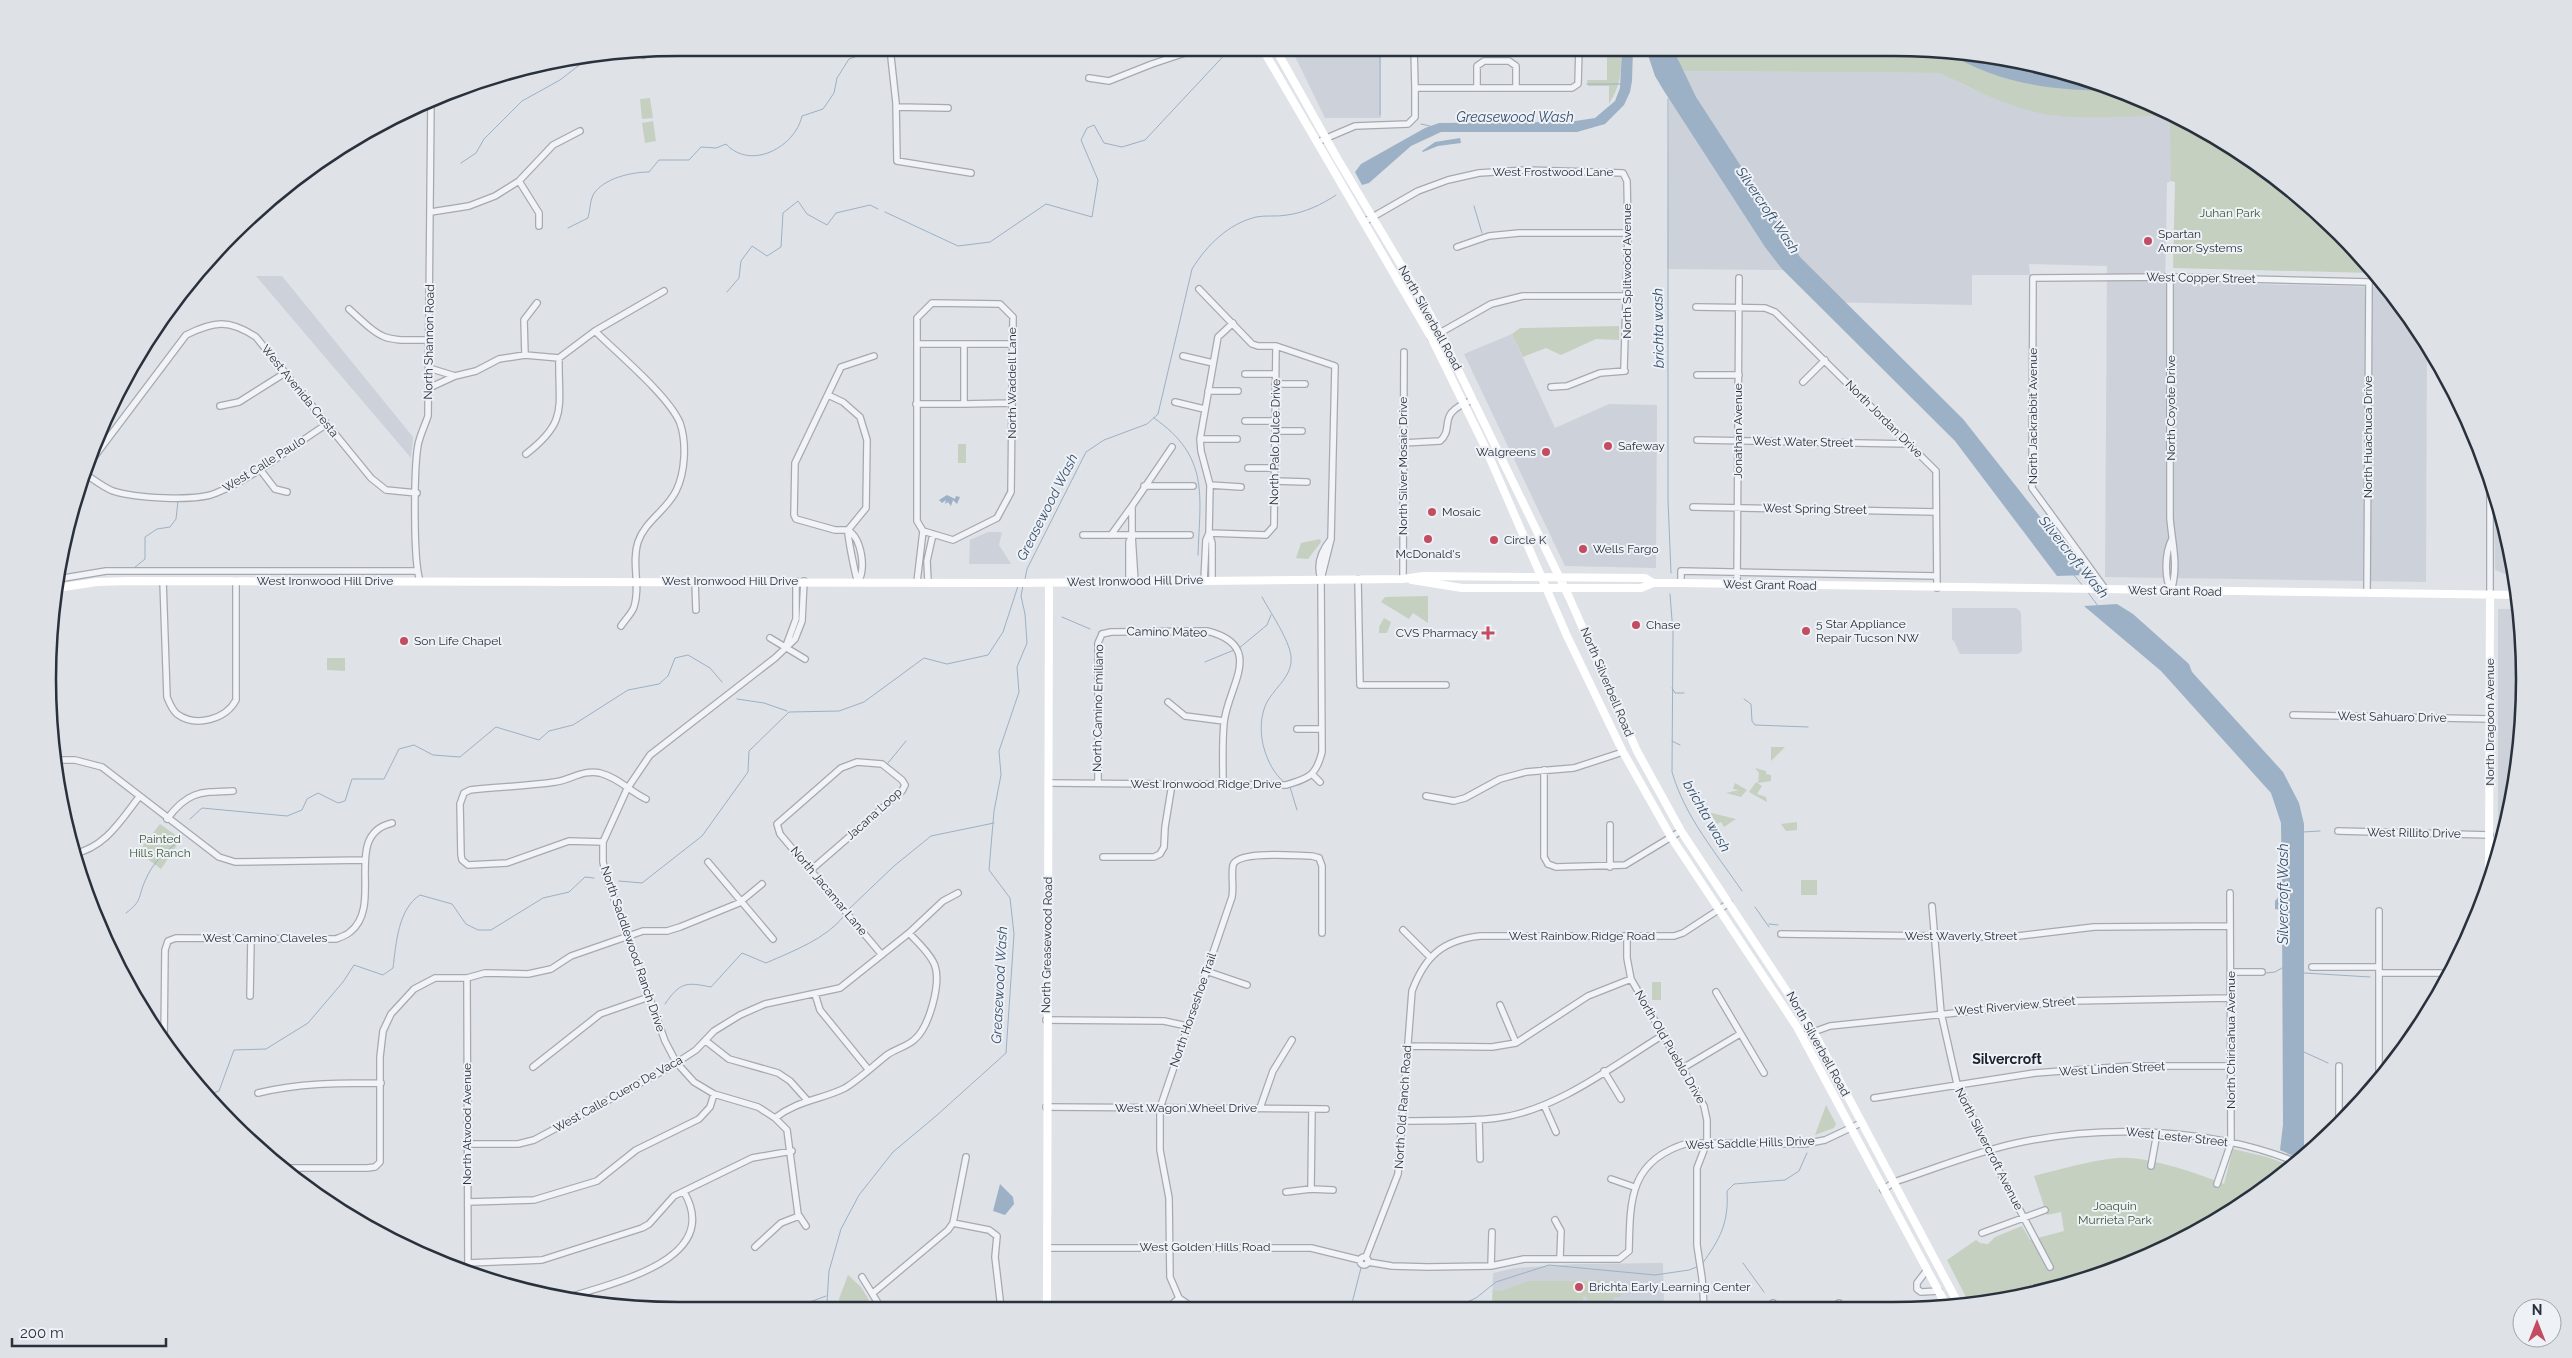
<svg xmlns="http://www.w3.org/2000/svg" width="2572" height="1358" viewBox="0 0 2572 1358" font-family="Raleway,sans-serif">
<rect width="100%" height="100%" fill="#dfe2e7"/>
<path fill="#cdd1d9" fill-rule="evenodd" d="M1291 48H1381V118H1325Z
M1667 71 1940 73 1972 89 2033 111 2058 116 2171 115V181L2167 183 2165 282 2385 287 2427 346 2426 582 2105 577 2107 266 2029 264 2030 275H1972V305L1819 302 1790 270 1667 269 1669 105ZM2362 436 2373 437V461L2362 462Z
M256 276H282L413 437 411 458Z
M1512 334 1555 428 1609 404 1657 405 1656 568 1565 566 1464 354Z
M2494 498H2496L2515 578 2495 570Z
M988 532H1002L999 545 1011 564H969L970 540Z
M1952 608H2016L2019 610 2021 613 2022 651 2018 654H1960L1954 641 1952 640Z
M2498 609H2520L2523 721 2503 843 2498 857Z
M1663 1263 1664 1306 1492 1307 1493 1273 1515 1268 1577 1264Z"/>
<path fill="#c5d0c1" d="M1607 48 1621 49C1621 72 1622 83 1609 104V86H1588L1587 80H1607Z
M1668 49H1934L2057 69 2173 113 2278 178 2368 263 2385 287H2378L2379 280 2372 273 2173 268 2175 182 2171 181 2170 115C2134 116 2095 119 2059 116 2018 112 1976 91 1940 73L1667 71Z
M650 98 653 118 642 119 640 99Z
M653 121 656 141 645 143 642 123Z
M1619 326V340L1596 339 1561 355 1546 348 1523 357 1512 334 1520 328Z
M958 444H966V463H958Z
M1320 539 1321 542 1308 559 1296 558 1301 543Z
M1428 596V623L1413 613 1409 619 1381 602 1385 597Z
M1384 618 1391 622 1387 633H1379V627Z
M327 658H345V671L327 670Z
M1771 747H1785L1771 761Z
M1755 768 1766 771V774L1771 775V781L1758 783 1759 773Z
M1756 782 1762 786 1757 794 1766 797 1767 802 1749 792Z
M1735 783 1747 790 1741 797 1726 793 1739 790 1733 789Z
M1710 813H1712L1736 819 1724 827 1721 822 1717 824Z
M1797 822V830L1786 831 1781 824Z
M160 824 181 839 161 869 138 852Z
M1801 880H1817V895H1801Z
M1652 982H1661V1000H1652Z
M1826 1105 1836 1124 1834 1128 1815 1135Z
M2233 1149 2267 1157 2292 1166 2277 1180 2134 1263 1970 1305 1947 1260 1976 1240 1980 1243 1988 1244 1995 1237 2022 1226 2030 1240 2064 1231 2061 1212 2047 1215 2034 1176C2061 1169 2089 1161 2117 1158 2144 1155 2198 1173 2224 1184Z
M848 1275 861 1287 869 1300 852 1309H841L839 1299Z
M1529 1281H1612L1621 1283V1297H1614V1306H1587V1297L1583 1296V1304L1573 1306 1492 1307 1493 1290 1501 1291Z"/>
<path fill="#9cb1c5" d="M1622 49H1633L1632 81 1630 92 1624 105 1605 124 1577 132H1441L1411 146 1369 183 1362 185 1355 172 1361 164 1425 128 1439 123 1569 122 1595 118 1615 101 1620 88Z
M1646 49H1673L1696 97 1800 257 1963 419 2086 575 2057 576 1955 441 1782 269 1765 247 1664 91 1655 76Z
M1943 50 2057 69 2115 91C2051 90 1999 85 1943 50Z
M1460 138 1461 143 1438 146 1423 152 1422 151 1435 142Z
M947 495 955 499 956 496 960 497 957 504 953 500 951 506 948 502 945 504 946 500 942 503 939 500Z
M2117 604 2133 614 2189 664 2192 672 2283 772 2299 803 2304 824V1154L2300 1159 2280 1150 2283 1125 2282 910 2275 909V901L2282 893 2281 823 2271 793 2161 671 2084 606Z
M1000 1184 1013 1197 1014 1204 1005 1215 993 1211Z"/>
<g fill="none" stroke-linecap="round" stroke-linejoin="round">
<path stroke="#9cb1c5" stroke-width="1" d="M648 51 643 59 665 49
M637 52 642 59
M1587 84H1621
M1668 99V500L1671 573
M1380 115V48
M1421 124 1430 126
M461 163 476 153 484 139 522 101 560 80 591 56
M1474 206 1482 233
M885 212 958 246 990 242 1046 204 1092 217 1098 180 1081 140 1087 128 1094 125 1104 143 1122 147 1145 140 1231 48
M568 228 588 218C590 211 590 201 593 195 603 178 632 172 649 172L659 160H689L701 147 716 148 726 144C751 171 795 147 802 116L823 109 834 93 837 78 849 59 879 48
M727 292 739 278 741 261 752 246 767 256 781 247 783 213 798 201 807 214 827 225 836 213 870 205 878 209
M1154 418C1210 457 1200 495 1198 555
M134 568 145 559V537L157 529 170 527 176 519 178 501
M2073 574 2083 586
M1025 579 1027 569 1086 452 1104 440 1147 424 1158 414 1192 269C1207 245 1228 224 1256 217 1266 215 1277 217 1287 215 1304 213 1323 204 1336 195
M2087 591 2098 606
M1670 594 1673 633 1672 772C1685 817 1716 853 1742 891
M1262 597C1270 612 1289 639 1291 656 1293 676 1276 686 1267 702 1254 727 1264 766 1285 783
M1062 617 1090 629
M1238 649 1267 625 1271 615
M1205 662 1234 650
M1672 688 1675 693H1684
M737 699 764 703 787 711
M1744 699 1751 704 1752 721 1755 725 1808 727
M1672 741 1680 745
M888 763 906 741
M1290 787 1297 810
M190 819 202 808 287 816 302 810 307 799 318 793 338 803 345 801 352 779H384L399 749 414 745 433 755 460 757 496 727 539 740 549 731 573 725 628 690 659 684 668 676 675 658 688 655 710 668 722 682
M2303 832 2320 831
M619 881 642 883 702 836 748 772 749 751 789 712 839 711 864 702 924 658 947 664 988 655 1003 632 1018 586
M1755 907 1769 927
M849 909 894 866 931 836 994 823
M126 913C143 900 137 899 145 881 152 864 163 853 178 842
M1769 924 1778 925
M2266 973 2275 972 2282 968
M2304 973 2370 977
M665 1004C680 982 686 982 711 987L742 953 766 963C793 951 826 939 844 916
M2304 1052 2328 1063
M207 1095 219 1091 234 1050 266 1049 308 1023 343 982 354 965 383 975 393 968C396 944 398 909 420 895L452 904 466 924 478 930H491L543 898 569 892 585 877 594 878
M1743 1263 1764 1292
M1702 1264C1720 1239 1729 1223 1727 1191L1734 1184 1785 1180 1799 1171 1807 1153
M1352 1303 1361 1268
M1427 1307 1458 1306 1476 1298 1496 1282 1549 1265 1655 1275 1689 1270 1699 1266
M643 1309C660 1303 691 1301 707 1309
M748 1309 761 1304 794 1308 826 1296
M829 1309 827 1302 829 1271 841 1229 859 1195 893 1152 936 1116 1006 1053 1014 934 1010 898 989 870 994 811 1001 775 999 751 1019 692 1017 667 1027 643 1025 614 1021 596 1023 586"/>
<defs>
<path id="street" d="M890 48 896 103 897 161 971 173
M1414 48 1415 88H1572L1578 84 1579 48
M1089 78 1109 81 1152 64 1200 48
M1477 88V66L1484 61H1509L1516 66V88
M896 107 948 108
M1322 140 1355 126 1408 124 1415 117V88
M519 181 539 213V226
M431 212 469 206 495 196 519 181 553 145 580 131
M1364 222 1418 191 1448 180 1479 173 1526 170 1623 173 1627 181 1628 233 1624 369
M1457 247 1489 236 1519 233H1628
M2170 277V518C2172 544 2179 565 2171 591 2164 577 2165 552 2172 539
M1199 289 1252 344 1258 346H1276L1335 366 1331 539 1321 579
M932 303 1000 304 1013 317 1011 492 997 518 953 540 923 531 917 521V318Z
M1696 307 1765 308 1775 312 1936 471 1937 588
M349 309C385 342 381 340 429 340
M1233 323 1218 337 1200 439 1201 451 1210 485 1209 533 1266 535 1274 526 1276 346
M595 331C617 353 669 396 680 423 687 443 685 473 676 491 666 511 645 521 638 542 631 563 641 586 634 607 632 613 625 620 621 626
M1431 338 1491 304 1523 296H1628
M917 344H1013
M525 355 524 320 537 303
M1183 356 1213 363
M429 368 455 376 476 371 499 359 525 355 559 358 595 331 664 291
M1245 374H1275
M1697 375H1739
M1803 382 1825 360
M1275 384H1305
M1551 387 1567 386 1600 373 1625 371
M429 388 455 376
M1208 391H1238
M828 395 843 402 860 417 867 440 866 508 848 530H835L796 519 794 515 795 463 841 367 874 356
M1175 402 1204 409
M916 404H964V344
M964 404 1012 403
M220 406 239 402 285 373
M1245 421H1275
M1275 431H1302
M1200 439H1237
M1697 440 1909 444
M1403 443 1440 441C1456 427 1434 414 1473 400
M526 454C569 421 558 407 559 358
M259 468 275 489 287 492
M1248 468H1274
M85 469 186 335C214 321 229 319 256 337L371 478 386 490 417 493
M84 473C93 479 103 487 113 491 135 498 195 502 216 493 255 477 291 447 327 424
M1274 481 1307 482
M1210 485 1241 487
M1144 486H1193
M1693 507 1936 512
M848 530C862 539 866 569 858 582 856 579 847 534 848 530Z
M1083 535H1190
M1111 535 1132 506
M1132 535V506L1172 447
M58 579 106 571H417
M1358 579 1360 685H1446
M1403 579 1404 352
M1204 580 1206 540 1209 533 1212 543V580
M163 581 167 697C169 702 172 710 177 714 196 728 226 719 236 700V581
M420 581C413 561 414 468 418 445 420 435 425 425 428 416L431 101
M695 581 696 610
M804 581 802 621 795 639 775 658 650 755 627 789 603 842V862L607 879 665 1041 676 1062 694 1082 714 1094 758 1107 775 1118 787 1130 798 1214 806 1226
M917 582 923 531
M928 582 927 561 933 534
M1129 582V542L1132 535 1135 582
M1681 583V571L1937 576
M1737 584 1739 278
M2106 590 2032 488 2033 278 2170 277 2369 282 2367 593
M2490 594V475
M1102 634 1111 632 1207 631C1267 646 1227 687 1224 723 1222 743 1223 764 1223 785
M770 638 805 659
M786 646 796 619V581
M1168 702 1185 716 1224 721
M2293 715 2490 719
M1297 729H1322
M55 760H75L102 767 219 857 235 862 365 860
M1544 770V857L1548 864
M1312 774 1320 782
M1049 783 1286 785C1309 778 1316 776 1322 752L1321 579C1316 564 1321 551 1331 539
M1098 783V643L1102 634
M464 793 460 804 461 855 462 860 468 865 507 863 569 841 603 842
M464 793 470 790C499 787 527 786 555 782 571 780 583 769 600 773 619 778 629 791 646 799
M1426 796 1454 801 1465 798 1500 779 1526 772 1574 768 1623 752
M167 819C188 791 200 792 233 791
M1610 825V867
M2338 831 2490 835
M73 854C105 848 121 820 139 797
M1103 857H1154L1160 854 1164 847 1165 827 1172 784
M1319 858 1322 866V933
M708 862 773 939
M1548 864 1556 867 1625 865 1681 831
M811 870 902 791 905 785
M1932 906 1941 1013 1957 1084 1989 1152 2050 1267
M1403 930 1430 957
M1781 934 2010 937 2094 927 2230 926
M1627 936V958L1631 979 1704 1106 1707 1120V1142L1697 1168V1245L1702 1278 1704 1306
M882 955 780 834 777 824 841 768 857 762 882 764 902 780 905 785
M2312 967H2379
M1206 971 1247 985
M2231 972H2262
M2379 973H2450
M467 978 468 1271
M1716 992 1764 1073
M815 994 820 1010 868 1069
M250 996 251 939
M1500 1005 1516 1043
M1046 1020 1164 1021 1187 1026
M153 1028H164
M1802 1036 1830 1026 2071 1001 2230 998
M706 1041 729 1059 778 1073 790 1081 807 1100
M164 1042 165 950 168 941 176 938 336 939C341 937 347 935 350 932 385 905 341 835 392 823
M1407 1046 1492 1047 1516 1043 1588 996 1631 979
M2339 1066V1122
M533 1067 600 1014 649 997
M1683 1068 1740 1034
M1604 1071 1621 1099
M2379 1079V911
M258 1093C299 1083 338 1083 381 1083
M1874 1098 2035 1073 2130 1066H2231
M1544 1105 1556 1132
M1046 1107 1326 1109
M1260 1108 1273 1071 1292 1040
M775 1118C798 1100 821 1100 845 1088 860 1079 873 1066 887 1055 895 1049 906 1047 914 1040 929 1028 941 984 935 966 931 954 917 942 909 933
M1479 1120 1480 1159
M1402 1121C1433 1120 1466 1122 1497 1118 1556 1111 1614 1065 1663 1035
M468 1144H518L534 1140 670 1067 696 1050 714 1031 740 1015 765 1004 840 988 909 933 943 901 958 893
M2151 1166 2157 1133
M281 1168H367L375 1167 380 1162V1057L383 1031 391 1014 414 989 435 978H467L485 973 528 974 551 969 571 956 643 931H667L680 927 739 903 762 884
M292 1168 293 1178
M1611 1179 1634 1187
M2217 1184 2231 1143 2230 893
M1311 1189 1312 1109
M1883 1190 1894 1182C1934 1169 1975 1152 2017 1143 2105 1124 2212 1128 2296 1162
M1286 1192 1311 1189 1333 1190
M468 1202 534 1200 597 1181 636 1150 699 1119 710 1107 714 1094
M1555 1220 1561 1231 1560 1258
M953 1223 989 1230 997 1236 995 1257 1001 1308
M1982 1233 2045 1210
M755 1247 781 1223 799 1216
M1048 1248H1311L1360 1260
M1360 1261a4 4 0 1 1 8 0a4 4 0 1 1-8 0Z
M1366 1257 1398 1174 1412 991C1425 956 1443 940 1480 936H1674L1683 933 1729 903
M1368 1262 1392 1266 1428 1267 1491 1266 1524 1259H1619L1629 1251C1630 1198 1630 1160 1688 1143L1804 1144 1825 1140 1861 1123
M468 1263 542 1260 642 1228 649 1224 674 1196 752 1158 792 1151
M1491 1266 1492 1232
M1927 1270 1917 1283V1289L1921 1292 1939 1291
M862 1277 881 1308
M873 1293 948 1230 953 1223 966 1157
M567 1298C610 1283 724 1261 684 1192
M1839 1305V1303
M1773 1306V1303
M1192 1307 1179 1298 1170 1277 1169 1198 1160 1150V1108L1232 897C1234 887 1231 875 1233 865 1238 850 1297 856 1312 856L1319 858
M1318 1307 1340 1305 1345 1307
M1168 1308 1179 1298"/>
</defs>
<use href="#street" stroke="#a5a9b1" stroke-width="8"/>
<use href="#street" stroke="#f1f3f6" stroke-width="5.5"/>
<path stroke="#fff" stroke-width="8" d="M1262 48 1432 339 1485 447 1567 636 1623 752 1671 837 1797 1027 1946 1305
M1275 48 1337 158 1425 305 1450 353 1569 597 1637 751 1681 831 1813 1031 1959 1305
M1412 580 1462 588H1641L1653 583H1681L2519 595
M57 588 97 582 130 581 1010 583 1403 579 1423 576 1645 578 1653 583
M2489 880 2490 594
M1047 1308 1049 583"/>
</g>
<g fill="#c34c61" stroke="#eef1f5" stroke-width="2">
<circle cx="2148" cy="241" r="5"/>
<circle cx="1608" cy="446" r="5"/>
<circle cx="1546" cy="452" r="5"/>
<circle cx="1432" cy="512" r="5"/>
<circle cx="1428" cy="539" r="5"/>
<circle cx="1494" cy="540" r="5"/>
<circle cx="1583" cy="549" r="5"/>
<circle cx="1636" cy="625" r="5"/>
<circle cx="1806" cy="631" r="5"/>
<path d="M1485.5 625.5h5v5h5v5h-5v5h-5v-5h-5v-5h5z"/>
<circle cx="404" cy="641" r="5"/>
<circle cx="1579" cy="1287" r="5"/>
</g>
<g text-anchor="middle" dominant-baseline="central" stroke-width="4" stroke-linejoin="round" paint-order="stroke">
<g font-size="12" fill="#29313d" stroke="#eef1f5">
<text x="1553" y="172">West Frostwood Lane</text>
<text transform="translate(1627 271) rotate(-90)">North Splitwood Avenue</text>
<text transform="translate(2201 278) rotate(1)">West Copper Street</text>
<text transform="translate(1430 318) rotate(61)">North Silverbell Road</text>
<text transform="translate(429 342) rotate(-89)">North Shannon Road</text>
<text transform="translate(1012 383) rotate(-90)">North Waddell Lane</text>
<text transform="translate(300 391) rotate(51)">West Avenida Cresta</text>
<text transform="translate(2171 408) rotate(-90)">North Coyote Drive</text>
<text transform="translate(2033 416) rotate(-90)">North Jackrabbit Avenue</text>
<text transform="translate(1884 419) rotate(45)">North Jordan Drive</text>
<text transform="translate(1738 431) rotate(-90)">Jonathan Avenue</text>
<text transform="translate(2368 437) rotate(-90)">North Huachuca Drive</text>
<text transform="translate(1275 442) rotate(-89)">North Palo Dulce Drive</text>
<text transform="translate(1803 442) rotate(1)">West Water Street</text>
<text transform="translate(264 464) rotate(-32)">West Calle Paulo</text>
<text transform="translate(1403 466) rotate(-90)">North Silver Mosaic Drive</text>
<text transform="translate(1815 509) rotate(1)">West Spring Street</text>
<text x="325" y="581">West Ironwood Hill Drive</text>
<text x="730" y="581">West Ironwood Hill Drive</text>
<text transform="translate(1135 581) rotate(-1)">West Ironwood Hill Drive</text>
<text transform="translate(1770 585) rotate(1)">West Grant Road</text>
<text transform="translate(2175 591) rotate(1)">West Grant Road</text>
<text transform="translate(1167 632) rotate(1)">Camino Mateo</text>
<text transform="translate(1607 682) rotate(67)">North Silverbell Road</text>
<text transform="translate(1098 708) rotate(-89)">North Camino Emiliano</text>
<text transform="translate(2392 717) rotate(1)">West Sahuaro Drive</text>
<text transform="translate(2490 722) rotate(-90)">North Dragoon Avenue</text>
<text x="1206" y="784">West Ironwood Ridge Drive</text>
<text transform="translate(874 814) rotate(-42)">Jacana Loop</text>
<text transform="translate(2414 833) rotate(1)">West Rillito Drive</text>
<text transform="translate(829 891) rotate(50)">North Jacamar Lane</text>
<text x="1582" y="936">West Rainbow Ridge Road</text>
<text x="1961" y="936">West Waverly Street</text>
<text x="265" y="938">West Camino Claveles</text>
<text transform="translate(1047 945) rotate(-89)">North Greasewood Road</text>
<text transform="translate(633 949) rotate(71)">North Saddlewood Ranch Drive</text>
<text transform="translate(2015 1006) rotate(-5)">West Riverview Street</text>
<text transform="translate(1193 1010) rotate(-71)">North Horseshoe Trail</text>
<text transform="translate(2231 1040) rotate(-90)">North Chiricahua Avenue</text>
<text transform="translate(1818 1044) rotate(61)">North Silverbell Road</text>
<text transform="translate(1670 1047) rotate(60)">North Old Pueblo Drive</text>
<text transform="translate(2112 1069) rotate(-3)">West Linden Street</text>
<text transform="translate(618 1094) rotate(-29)">West Calle Cuero De Vaca</text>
<text transform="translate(1403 1107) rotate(-86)">North Old Ranch Road</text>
<text x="1186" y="1108">West Wagon Wheel Drive</text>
<text transform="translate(467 1124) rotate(-90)">North Atwood Avenue</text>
<text transform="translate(2177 1137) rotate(6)">West Lester Street</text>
<text transform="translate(1750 1143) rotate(-2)">West Saddle Hills Drive</text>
<text transform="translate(1989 1149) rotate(63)">North Silvercroft Avenue</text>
<text x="1205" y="1247">West Golden Hills Road</text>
</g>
<g font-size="12" fill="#3e5737" stroke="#eef1f5">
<text x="2230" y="213">Juhan Park</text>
<text x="160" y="839">Painted<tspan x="160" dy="14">Hills Ranch</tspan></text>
<text x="2115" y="1206">Joaquin<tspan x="2115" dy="14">Murrieta Park</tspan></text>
</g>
<g font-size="12" fill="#29313d" stroke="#eef1f5" text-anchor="start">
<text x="2158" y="234">Spartan<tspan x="2158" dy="14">Armor Systems</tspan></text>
<text x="1618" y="446">Safeway</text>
<text x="1536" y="452" text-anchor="end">Walgreens</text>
<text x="1442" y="512">Mosaic</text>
<text x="1504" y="540">Circle K</text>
<text x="1593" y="549">Wells Fargo</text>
<text x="1428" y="554" text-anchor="middle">McDonald's</text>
<text x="1816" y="624">5 Star Appliance<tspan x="1816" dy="14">Repair Tucson NW</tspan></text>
<text x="1646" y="625">Chase</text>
<text x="1478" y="633" text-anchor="end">CVS Pharmacy</text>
<text x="414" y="641">Son Life Chapel</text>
<text x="1589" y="1287">Brichta Early Learning Center</text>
</g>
<g font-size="14" font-style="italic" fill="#36506e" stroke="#eef1f5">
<text x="1515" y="117">Greasewood Wash</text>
<text transform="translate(1768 210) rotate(56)">Silvercroft Wash</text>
<text transform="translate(1658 328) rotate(-91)">brichta wash</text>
<text transform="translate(1047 507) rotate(-63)">Greasewood Wash</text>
<text transform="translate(2074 557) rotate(51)">Silvercroft Wash</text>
<text transform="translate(1707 816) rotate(60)">brichta wash</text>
<text transform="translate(2283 894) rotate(-90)">Silvercroft Wash</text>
<text transform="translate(999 985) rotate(-87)">Greasewood Wash</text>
</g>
<g font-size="14" font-weight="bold" fill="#1b222e" stroke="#eef1f5">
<text x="2007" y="1059">Silvercroft</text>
</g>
</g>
<path d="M0 0H2572V1358H0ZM679 56H1893A623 623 0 0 1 2516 679V679A623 623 0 0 1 1893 1302H679A623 623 0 0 1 56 679V679A623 623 0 0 1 679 56Z" fill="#dee2e6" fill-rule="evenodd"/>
<path fill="none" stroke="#29313d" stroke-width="2.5" d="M679 56H1893A623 623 0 0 1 2516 679V679A623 623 0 0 1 1893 1302H679A623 623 0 0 1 56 679V679A623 623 0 0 1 679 56Z"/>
<g transform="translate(2537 1323)"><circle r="24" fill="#eef1f5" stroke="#9fa4ab"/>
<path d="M0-4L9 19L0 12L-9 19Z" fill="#c34c61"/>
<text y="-8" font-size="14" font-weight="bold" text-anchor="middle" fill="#29313d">N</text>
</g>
<path d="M12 1338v8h154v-8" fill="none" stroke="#29313d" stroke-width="2.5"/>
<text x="20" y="1338" font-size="15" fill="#29313d" stroke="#eef1f5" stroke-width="4" paint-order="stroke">200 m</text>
</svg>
